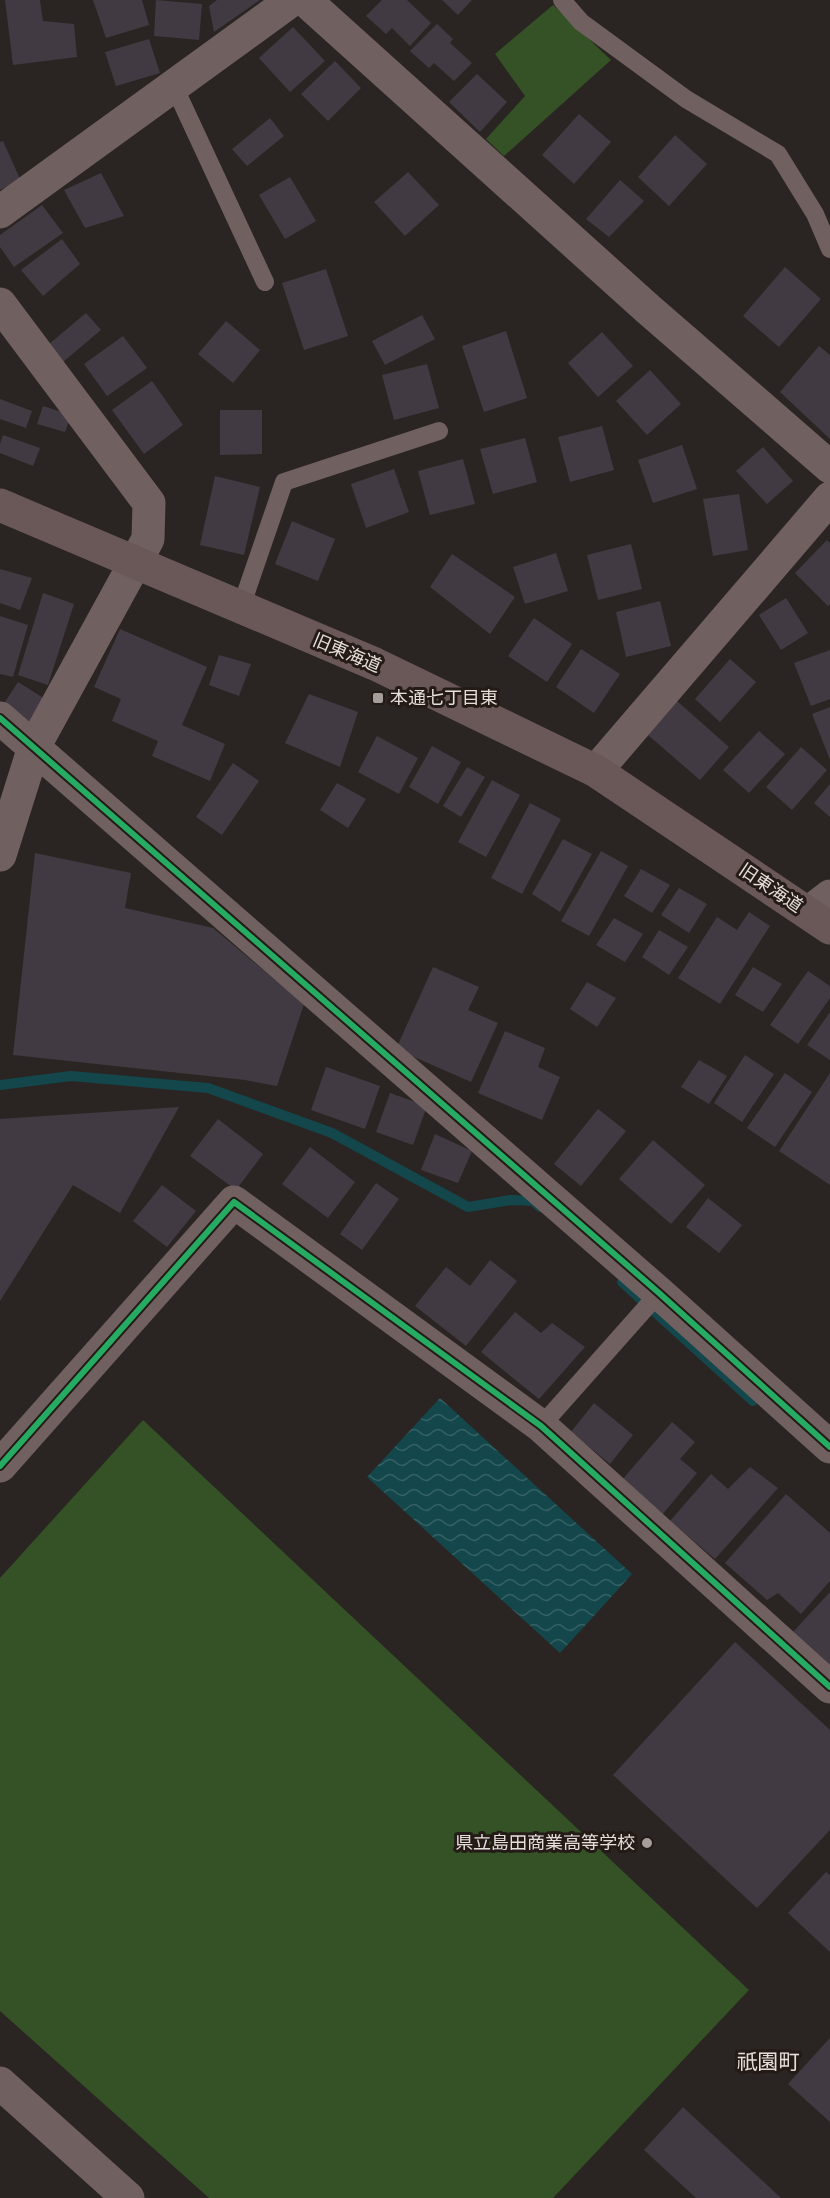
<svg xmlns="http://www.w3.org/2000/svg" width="830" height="2198" viewBox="0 0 830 2198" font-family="'Nunito Sans','Noto Sans JP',sans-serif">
<defs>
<pattern id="water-waves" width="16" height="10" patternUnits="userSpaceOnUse" patternTransform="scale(1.5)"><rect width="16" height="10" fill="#13474b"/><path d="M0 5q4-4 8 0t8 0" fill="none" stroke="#356164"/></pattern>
</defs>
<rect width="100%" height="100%" fill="#2a2522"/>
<path fill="#345226" d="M553 5 611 60 504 156 486 139 525 96 495 54Z
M143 1420 749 1990 553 2198H209L0 2011V1578Z"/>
<path fill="url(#water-waves)" d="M440 1398 632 1574 560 1653 367 1477Z"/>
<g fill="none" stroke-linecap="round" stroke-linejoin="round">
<path stroke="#13474b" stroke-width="10" d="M0 1085 71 1076 208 1088 332 1133 468 1207 511 1200 533 1201 540 1207
M622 1282 753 1401"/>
</g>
<path fill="#413a42" d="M5 0H40L43 21 74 24 77 57 13 65Z
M93 0H142L149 25 106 38Z
M156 0 202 4 199 40 154 36Z
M217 0H260L214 32 209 6Z
M382 0H407L431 23 410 46 392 28 386 34 366 16Z
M442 0H472L458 15Z
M437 24 453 39 450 43 472 63 454 81 434 63 429 68 410 51Z
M293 27 325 61 290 92 259 58Z
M149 39 160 73 116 86 105 52Z
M335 61 361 88 328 121 301 94Z
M477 74 507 102 480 132 449 102Z
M579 114 611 142 574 184 542 155Z
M270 118 284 136 247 166 232 149Z
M675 135 707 164 669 206 638 177Z
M3 141 21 181 0 190V142Z
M408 172 439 205 405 236 374 202Z
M101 173 124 216 85 228 64 190Z
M290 177 316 221 285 239 259 195Z
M620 180 644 201 609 237 586 219Z
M42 205 63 233 14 267 0 247V235Z
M62 239 80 264 43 296 21 270Z
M785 267 821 299 779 347 743 316Z
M326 269 348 336 304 350 282 283Z
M86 313 101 330 63 362 49 344Z
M422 315 435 339 385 365 372 341Z
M226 321 260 350 233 383 198 354Z
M506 331 527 398 484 412 462 346Z
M602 332 633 366 598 397 568 363Z
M123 336 147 368 107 396 84 364Z
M819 346 830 355V439L780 392Z
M427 364 439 408 394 420 382 375Z
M650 370 681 404 647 435 616 401Z
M152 381 183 425 144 454 112 410Z
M0 399 32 411 26 428 0 419Z
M43 406 71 415 65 432 37 424Z
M220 410H262V454L220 455Z
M602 426 614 470 570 482 558 437Z
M3 435 40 448 33 466 0 453V444Z
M525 438 537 482 493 494 480 449Z
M682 445 697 489 653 503 638 460Z
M763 447 793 481 767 504 736 471Z
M463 459 475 504 430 515 418 471Z
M394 469 409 512 366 528 351 484Z
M215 476 260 487 244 555 200 545Z
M739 494 748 550 713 556 703 499Z
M292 521 335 539 318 581 275 564Z
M827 540 830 543V604L828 606 795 573Z
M631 544 642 589 598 600 587 555Z
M556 553 568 591 525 604 513 567Z
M452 554 515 597 490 634 430 587Z
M0 569 32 578 20 610 0 603Z
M43 593 74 604 48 685 18 675Z
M786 598 808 633 781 650 759 615Z
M660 601 671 646 626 657 616 612Z
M0 616 28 625 13 677 0 674Z
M534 618 572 644 547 682 508 656Z
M120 629 207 667 182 725 225 744 210 781 152 756 158 741 112 721 121 699 94 687Z
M581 649 620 674 594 713 556 687Z
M830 650V699L811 706 794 663Z
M219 655 251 664 239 696 209 685Z
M730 659 756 682 720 722 695 699Z
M18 682 45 699 30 723 3 705Z
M309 694 358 712 340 767 285 743Z
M677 701 729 747 700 780 648 735Z
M830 707V760L812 714Z
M759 731 785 754 749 793 723 770Z
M377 736 418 758 399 794 358 772Z
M432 746 461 762 438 804 409 787Z
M801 747 827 770 792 810 766 787Z
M233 763 259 781 222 835 196 817Z
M467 767 485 777 461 817 443 806Z
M492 780 520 795 486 857 458 842Z
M337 783 366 799 348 828 320 810Z
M830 784V817L814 803Z
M530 803 561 819 522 894 491 878Z
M563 839 592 854 560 912 532 894Z
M601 851 628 866 589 936 561 921Z
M35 853 131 873 125 908 213 928 304 1004 277 1086 245 1080 13 1055Z
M641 869 670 885 652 913 624 896Z
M679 888 707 904 689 933 661 915Z
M749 912 770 926 720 1004 678 978 717 917 737 930Z
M614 918 643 934 625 962 596 945Z
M659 930 688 947 669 975 642 957Z
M433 967 479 987 468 1010 498 1023 471 1082 396 1049Z
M753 967 782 984 763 1012 735 995Z
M808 971 830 986V998L798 1044 770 1025Z
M587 982 616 998 597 1027 570 1009Z
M830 1012V1060L807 1045Z
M505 1031 545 1048 538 1067 560 1077 542 1120 478 1093Z
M745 1055 774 1074 742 1122 714 1103Z
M699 1060 727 1076 709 1104 681 1087Z
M326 1067 380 1086 365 1129 311 1110Z
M785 1073 812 1092 775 1147 747 1128Z
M830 1073V1185L779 1151Z
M390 1093 427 1106 413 1145 376 1132Z
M179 1107 120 1213 73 1185 0 1301V1119Z
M598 1109 626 1131 581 1186 554 1164Z
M218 1119 263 1154 236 1190 190 1156Z
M435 1134 472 1151 458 1183 421 1170Z
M653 1140 705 1185 671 1224 619 1179Z
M310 1147 355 1182 328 1218 282 1184Z
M376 1183 399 1199 362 1250 340 1234Z
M162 1185 196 1211 167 1247 133 1221Z
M708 1198 742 1225 719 1253 686 1227Z
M490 1260 517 1281 466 1346 415 1306 446 1267 470 1286Z
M515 1312 541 1333 552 1323 585 1347 539 1399 481 1352Z
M594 1403 633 1435 610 1464 571 1432Z
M672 1422 695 1442 680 1459 697 1473 661 1516 621 1481Z
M750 1467 778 1488 715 1559 670 1521 711 1474 728 1489Z
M786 1494 830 1533V1581L801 1614 778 1593 767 1600 725 1563Z
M830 1592V1668L792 1633Z
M735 1642 830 1730V1830L757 1908 613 1775Z
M826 1872 830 1875V1952L788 1913Z
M830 2038V2122L788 2084Z
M683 2107 781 2198H696L644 2150Z"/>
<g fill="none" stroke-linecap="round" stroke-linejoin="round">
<path stroke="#716060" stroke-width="18" d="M562 0 581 22 686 99 778 154 815 214 830 249
M174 86 265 282
M241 607 284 482 439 431
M541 1426 659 1293"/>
<path stroke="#716060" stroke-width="33" d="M305 0 648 309 830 467
M0 212 292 0
M0 304 149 503 148 539 34 747 0 855
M0 718 659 1293 830 1447
M596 771 830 498
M808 913 830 896
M0 1466 234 1202 541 1426 830 1687
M0 2083 128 2198"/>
<path stroke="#6a5859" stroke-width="33" d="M0 505 375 664 596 771 830 928"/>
<defs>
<path id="cycleway" d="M0 718 659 1293 830 1447
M0 1466 234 1202 541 1426 830 1687"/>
</defs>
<use href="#cycleway" stroke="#241a16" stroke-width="10"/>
<use href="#cycleway" stroke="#26ab63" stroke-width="6"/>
</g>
<g fill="#a49d9a" stroke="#241a16" stroke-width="2">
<rect x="372" y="692" width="12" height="12" rx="3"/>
<circle cx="647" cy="1843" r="6"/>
</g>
<g text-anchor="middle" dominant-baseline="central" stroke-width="6" stroke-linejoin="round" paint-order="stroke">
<g font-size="18" fill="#e5dedb" stroke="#241a16">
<text transform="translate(347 653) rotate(23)">旧東海道</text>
<text transform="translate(771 888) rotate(34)">旧東海道</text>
</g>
<g font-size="18" fill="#e5dedb" stroke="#241a16" text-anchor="start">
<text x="390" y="698">本通七丁目東</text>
<text x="635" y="1843" text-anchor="end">県立島田商業高等学校</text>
</g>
<g font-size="21" fill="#e5dedb" stroke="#241a16">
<text x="768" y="2062">祇園町</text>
</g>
</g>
</svg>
